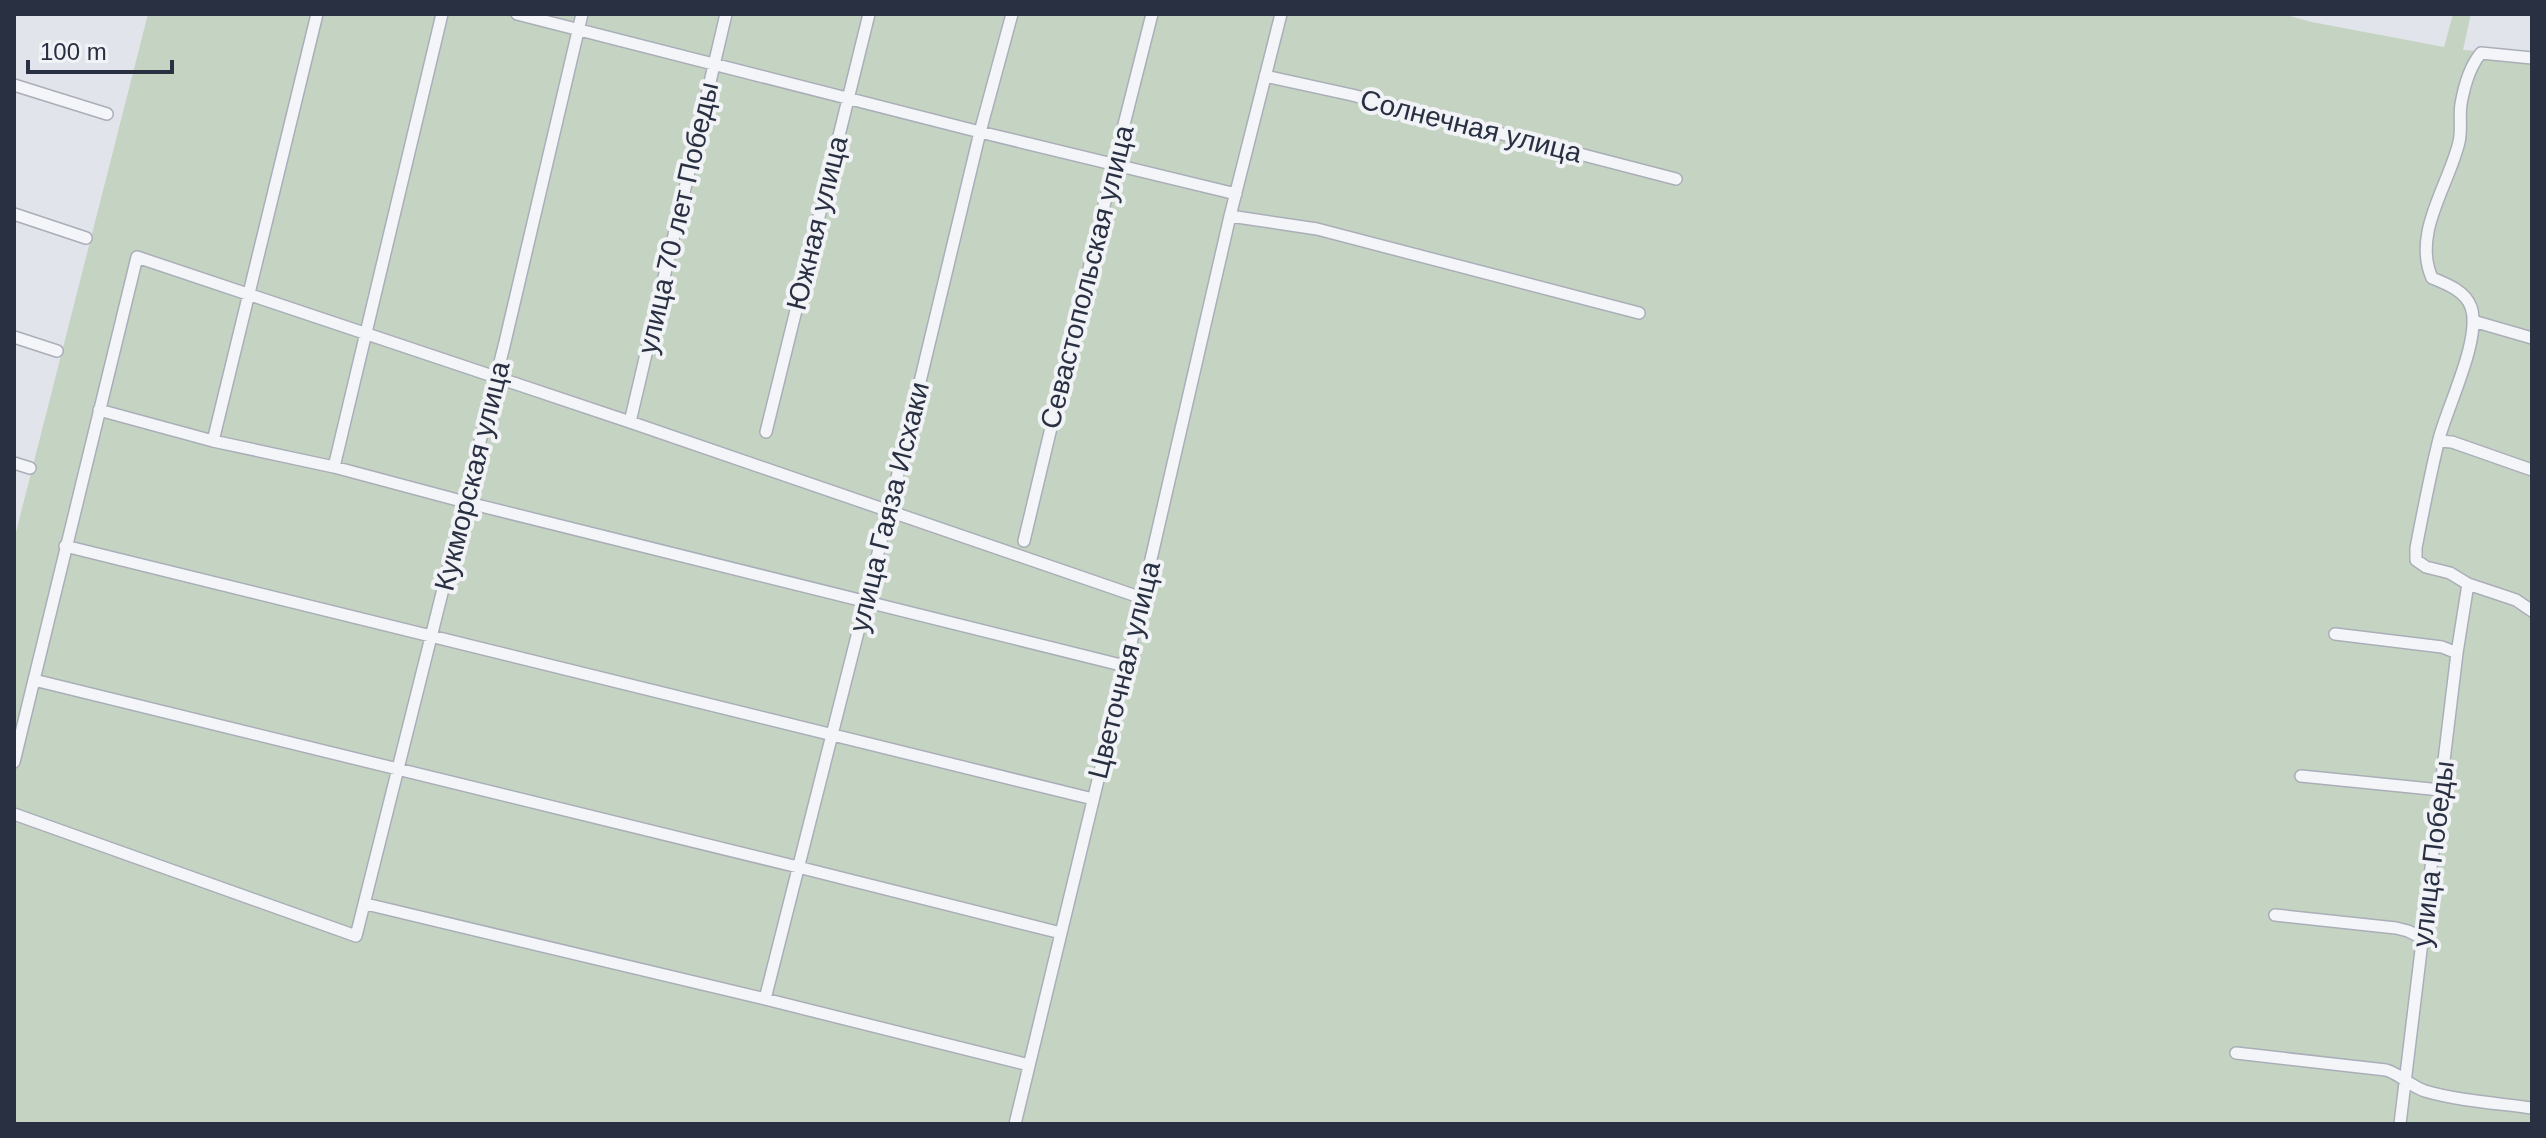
<svg xmlns="http://www.w3.org/2000/svg" width="2546" height="1138" viewBox="0 0 2546 1138" font-family="Helvetica,sans-serif">
<rect width="100%" height="100%" fill="#e1e4ea"/>
<path fill="#c5d4c2" d="M148 14H2282L2312 22 2444 47 2453 14H2471L2463 50 2532 54V1124H14V540Z"/>
<g fill="none" stroke-linecap="round" stroke-linejoin="round">
<defs>
<path id="street" d="M517 14 980 132 1236 194
M2532 58 2481 53C2470 66 2464 87 2461 104 2459 117 2462 129 2459 142 2449 185 2412 233 2432 278 2447 284 2465 291 2471 307 2482 338 2447 407 2439 439 2430 475 2423 512 2416 548V560L2426 567 2450 573 2468 584 2516 600 2532 611
M1265 76 1352 95 1676 179
M14 85 107 114
M14 214 86 238
M1230 216 1317 229 1639 313
M2473 321 2532 338
M14 337 57 351
M99 410 213 441 334 467 465 502 1125 666
M630 422 726 14
M766 432 869 14
M213 441 317 14
M2439 441 2452 442 2532 470
M14 463 30 468
M334 467 442 14
M1024 541 1114 164 1152 14
M65 546 1093 799
M2335 634 2442 647 2457 653
M34 680 798 867 1061 933
M14 762 137 257 630 422 1142 598
M2301 776 2441 790
M14 814 356 936 505 342 582 14
M366 904 765 999 1029 1065
M2275 915 2396 928 2408 931 2422 938
M765 999 894 490 980 132 1012 14
M2236 1053 2386 1070C2400 1074 2410 1086 2425 1091 2459 1101 2496 1103 2532 1108
M1015 1124 1146 581 1230 216 1281 14
M2400 1124 2457 653 2468 584"/>
</defs>
<use href="#street" stroke="#aaaeb8" stroke-width="14"/>
<use href="#street" stroke="#f4f5f8" stroke-width="11"/>
</g>
<g text-anchor="middle" dominant-baseline="central" stroke-width="8" stroke-linejoin="round" paint-order="stroke">
<g font-size="28" fill="#293042" stroke="#f1f3f7">
<text transform="translate(1471 126) rotate(14)">Солнечная улица</text>
<text transform="translate(678 218) rotate(-77)">улица 70 лет Победы</text>
<text transform="translate(817 223) rotate(-76)">Южная улица</text>
<text transform="translate(1087 277) rotate(-76)">Севастопольская улица</text>
<text transform="translate(472 476) rotate(-76)">Кукморская улица</text>
<text transform="translate(889 507) rotate(-76)">улица Гаяза Исхаки</text>
<text transform="translate(1124 670) rotate(-76)">Цветочная улица</text>
<text transform="translate(2433 854) rotate(-83)">улица Победы</text>
</g>
</g>
<rect width="2546" height="1138" fill="none" stroke="#293042" stroke-width="32"/>
<path d="M28 60v12h144v-12" fill="none" stroke="#293042" stroke-width="4"/>
<text x="40" y="60" font-size="24" fill="#293042" stroke="#f1f3f7" stroke-width="6" paint-order="stroke">100 m</text>
</svg>
